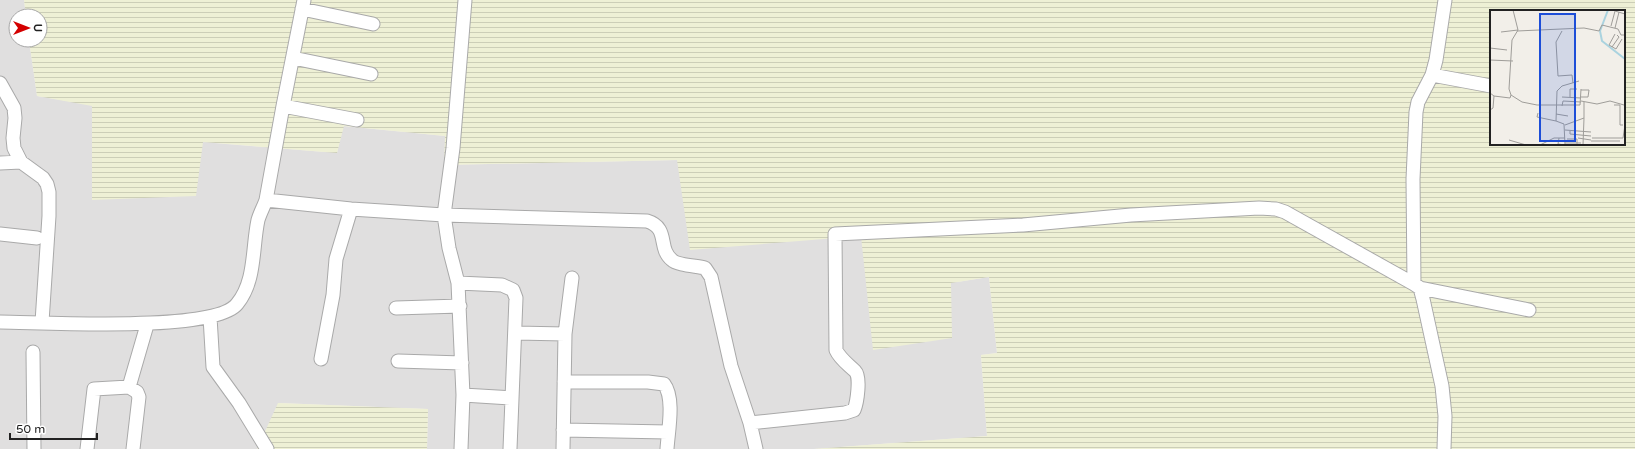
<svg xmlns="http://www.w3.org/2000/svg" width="1635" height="449" viewBox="0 0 1635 449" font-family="'Varela Round',sans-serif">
<defs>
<pattern id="farmland-rules" width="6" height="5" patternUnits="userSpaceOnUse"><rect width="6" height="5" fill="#eef0d5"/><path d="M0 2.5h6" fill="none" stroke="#ccceb7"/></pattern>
</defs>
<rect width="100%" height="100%" fill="#f2efe9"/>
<path fill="#e0dfdf" d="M0 0H24L26 16H16V40H29L37 96 92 105 202 142 337 153 343 126 445 136V165L678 160 861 236 951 283 989 277 997 353 981 355 987 436 814 449H427L428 409 279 403 257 449H0Z"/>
<path fill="url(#farmland-rules)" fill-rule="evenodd" d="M24 0H1635V449H814L987 436 981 355 997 353 989 277 951 283 952 338 873 350 861 236 690 250 677 160 444 165 445 136 344 126 337 153 203 142 196 196 92 200V106L37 96 29 40H40V16H26ZM1491 11H1624V144H1491Z
M278 403 428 409 427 449H257Z"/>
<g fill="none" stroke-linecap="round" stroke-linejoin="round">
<defs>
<path id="street" d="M302 9 373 24
M293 58 371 74
M1432 75 1491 86
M0 83 14 108 15 118 13 138 14 148 21 162 43 178 47 184 49 192V216L42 322
M283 106 357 120
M0 163 21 162
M266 200 283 106 304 0
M0 234 37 238
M458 283 502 285 513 290 516 298 510 449
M1420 288 1529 310
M396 308 460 306
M210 317 213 367 239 403 267 449
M0 322C41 322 214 333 237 304 256 281 252 248 258 220 260 213 264 206 266 200L351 209 444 215 647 221C670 228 657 248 672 260 677 265 697 266 705 268L711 277 731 366 750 423 756 449
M516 333 565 334
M33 352 34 449
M321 359 333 295 336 259 351 209
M398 361 462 363
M564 382H648L664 384C675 398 668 432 667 449
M463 395 512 398
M750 423 845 413 854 410C857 403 861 377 855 371 848 364 840 359 836 350L835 234 1023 225 1131 215 1259 208 1276 209 1285 212 1414 284
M563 430 668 432
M87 449 94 389 129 387
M133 449 139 397 137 392 129 387 147 325
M461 449 463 395 458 283 449 248 444 215 453 148 465 0
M563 449 565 334 572 278
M1444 449 1445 416 1442 386 1423 299 1420 288 1414 284 1413 179 1416 112 1418 102 1432 75 1436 60 1445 0"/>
</defs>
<use href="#street" stroke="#a9a9a9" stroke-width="15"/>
<use href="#street" stroke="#fff" stroke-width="13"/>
</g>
<g transform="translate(1490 10)">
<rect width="135" height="135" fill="#f2efe9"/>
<path fill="none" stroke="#aad3df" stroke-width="2" d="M118 0 110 21 112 31 135 49"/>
<path fill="none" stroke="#9f9d99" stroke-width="1" d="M23 0 28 20 22 30 19 79 21 85 32 92 47 95H90L91 79M121 16 125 1 135 4M125 18 129 2M27 21 94 18 109 21 112 15 128 19 131 25H135M72 21 66 32 68 66 82 65 83 73M11 22 28 20M125 24 119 35 126 39 132 29M122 37 129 27 127 25M0 38 17 40M0 50 23 51M91 80H99L98 87H91M0 83 4 86 20 88 21 85M72 87 91 88M80 87V79H87M91 91 107 94 120 91 134 95M124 95H130V115H133M72 96 73 91 91 92M0 100 3 98 4 86M48 103 47 107 66 111M66 104 78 106M75 115 94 108V92M75 120 101 122M80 121V124L101 126M69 128 68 134 75 135M88 128 101 130M102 128H133L135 115M77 129H87V135M19 130 36 135M101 131H130M75 133H91M50 135 64 128H75M75 135 74 114 66 111 67 81 72 76 89 71M93 135 94 108"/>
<path fill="#1d4ed8" fill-opacity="0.15" stroke="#1d4ed8" stroke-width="2" d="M50 4H85V131H50Z"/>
<rect width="135" height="135" fill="none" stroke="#222" stroke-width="2"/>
</g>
<g transform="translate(28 28) rotate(90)"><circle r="19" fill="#ffffff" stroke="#a7a7a7"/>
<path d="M0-3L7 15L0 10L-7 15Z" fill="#d40000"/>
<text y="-6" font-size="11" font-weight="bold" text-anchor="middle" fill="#222222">U</text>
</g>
<path d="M10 433v6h87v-6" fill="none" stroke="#222222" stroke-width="2"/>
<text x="16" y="433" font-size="12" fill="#222222" stroke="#ffffff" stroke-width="3" paint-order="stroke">50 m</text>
</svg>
